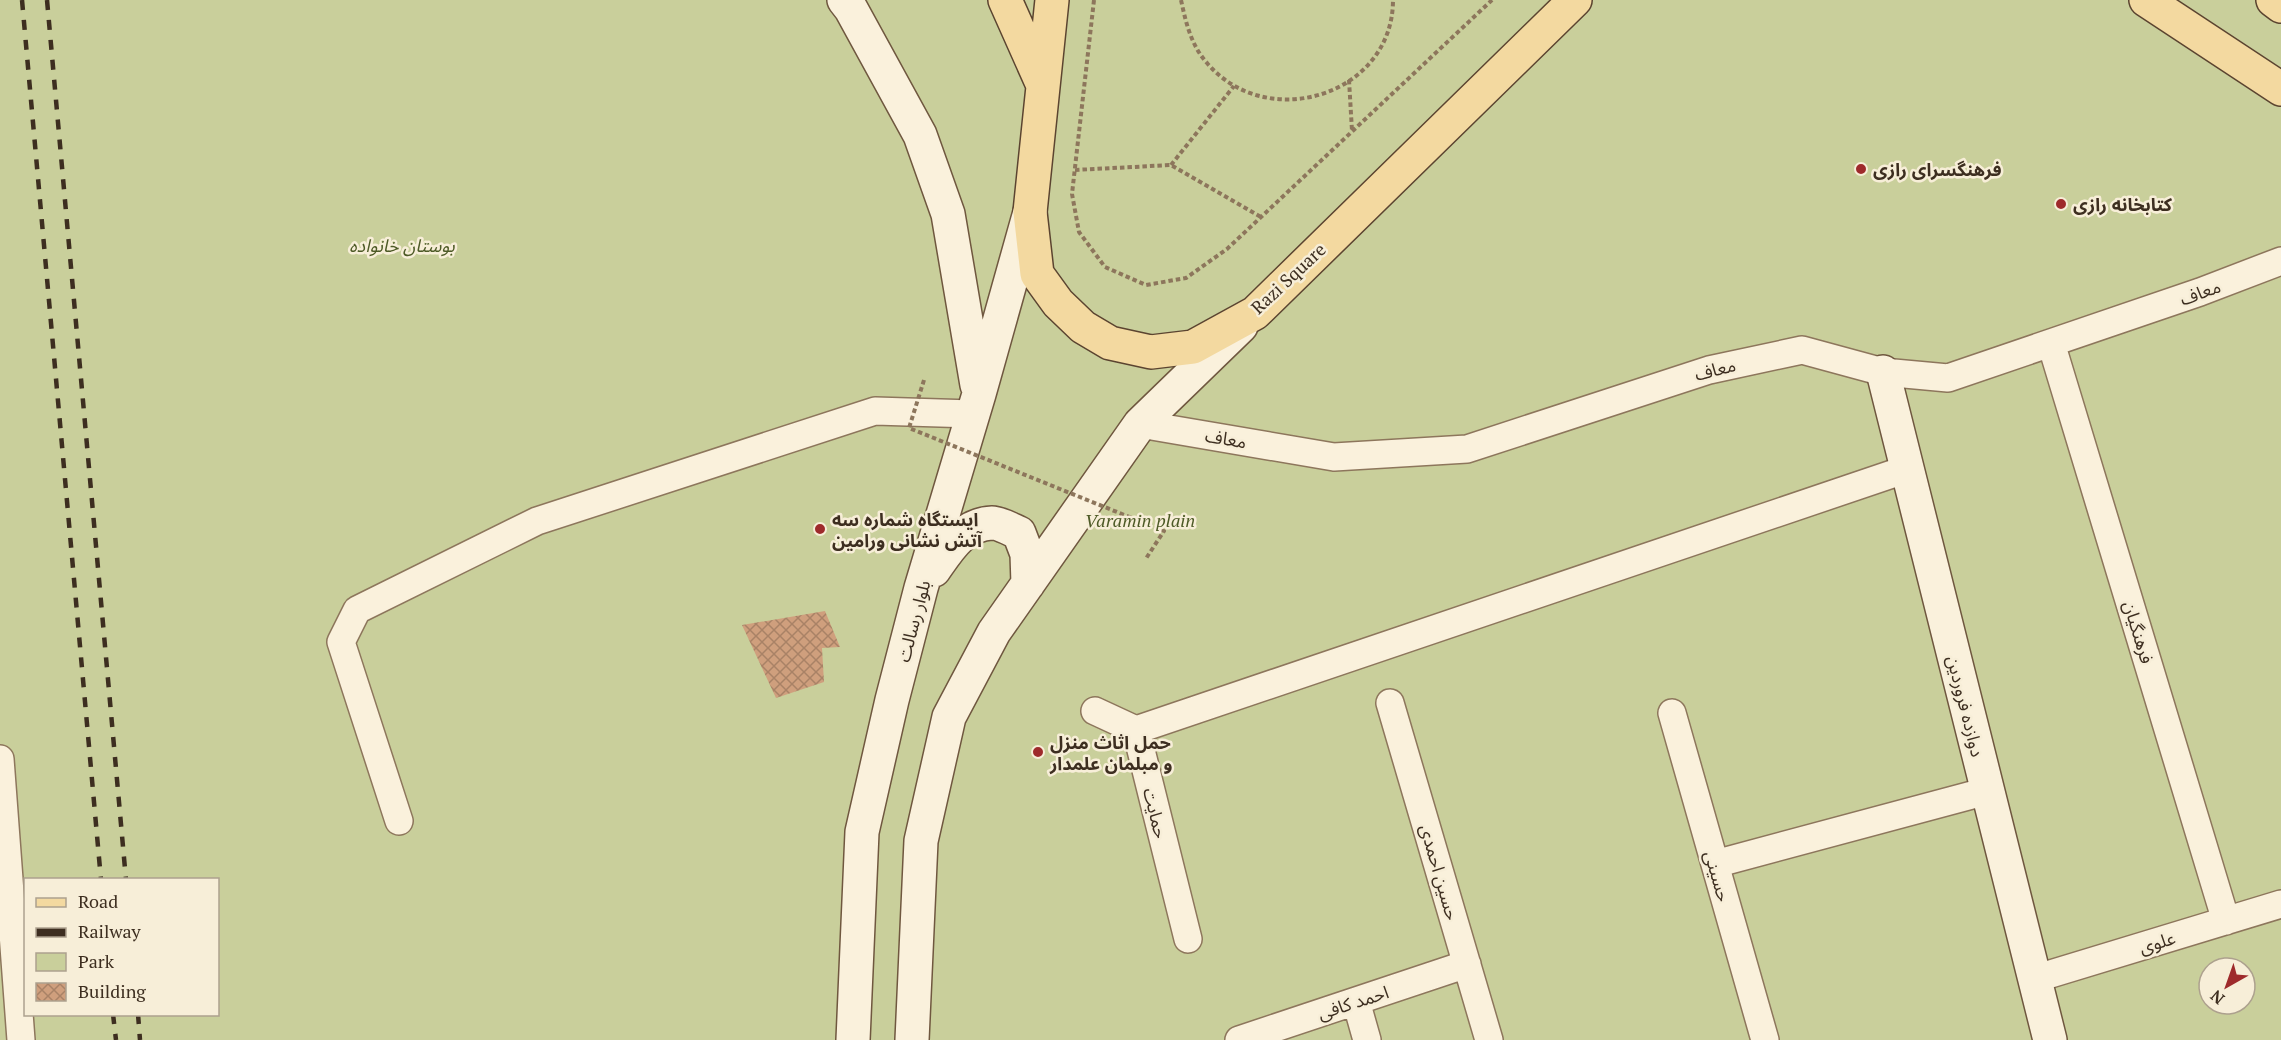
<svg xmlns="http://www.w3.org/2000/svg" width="2281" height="1040" viewBox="0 0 2281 1040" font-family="'PT Serif','Noto Sans Arabic',serif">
<defs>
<pattern id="building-cross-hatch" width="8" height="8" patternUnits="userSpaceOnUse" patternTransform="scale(1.5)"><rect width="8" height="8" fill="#cf9f7d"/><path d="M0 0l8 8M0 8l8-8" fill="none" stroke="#a98266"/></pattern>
</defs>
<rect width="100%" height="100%" fill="#f0e4c8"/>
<path fill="#c9cf9b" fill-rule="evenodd" d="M0 0H2281V1040H0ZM26 880H218V1014H26ZM2209 968H2245V1004H2209Z"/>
<path fill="url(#building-cross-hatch)" d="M825 611 840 647 822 648 824 682 776 698 742 625Z"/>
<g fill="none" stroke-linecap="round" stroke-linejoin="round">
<defs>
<path id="street" d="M2051 343 2226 921
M1140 424 1334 457 1467 449 1709 370 1802 350 1883 372 1948 378 2200 292 2281 261
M1390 703 1489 1040
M1095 711 1136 730 1188 939
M1672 713 1765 1040
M1136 730 1907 469
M0 759 21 1040
M399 821 341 642 357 610 537 521 875 411 973 414
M1715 864 1987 791
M2034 979 2281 904
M1356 1001 1367 1040
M1239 1040 1467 964"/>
<path id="secondary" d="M844 0 851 9 920 135 948 214 977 385
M1883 372 2050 1040
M934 570C948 550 963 524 992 523 1000 523 1012 530 1019 533L1027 554 1028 584
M853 1040 862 832 892 700 921 588 979 394 1030 212
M912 1040 921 841 949 717 994 632 1140 424 1241 326"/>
<path id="primary" d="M1005 0 1042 83
M1052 0 1030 212 1037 274 1058 303 1083 327 1110 343 1151 352 1193 347 1255 313 1575 0
M2146 0 2281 89
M2273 0 2281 6"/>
</defs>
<use href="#street" stroke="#8d765c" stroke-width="30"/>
<use href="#secondary" stroke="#6f573f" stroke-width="36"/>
<use href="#primary" stroke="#5b4430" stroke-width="36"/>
<path stroke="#8d765c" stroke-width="4" stroke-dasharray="4.5 3" stroke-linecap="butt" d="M1094 0 1072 194 1079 232 1105 267 1146 285 1186 278 1227 249 1492 0
M1181 0C1186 23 1191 45 1207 63 1267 134 1393 95 1393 0
M1349 80 1352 131
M1171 165 1234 86
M1075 170 1171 165 1261 217"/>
<use href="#street" stroke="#faf1dc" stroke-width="27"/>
<use href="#secondary" stroke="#faf1dc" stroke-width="33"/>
<use href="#primary" stroke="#f3d9a0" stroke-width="33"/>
<path stroke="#3d2e20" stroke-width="4.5" stroke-dasharray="10 10" stroke-linecap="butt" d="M22 0 101 880
M47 0 126 880
M113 1014 116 1040
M138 1014 140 1040"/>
<path stroke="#8d765c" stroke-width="4" stroke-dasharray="4.5 3" stroke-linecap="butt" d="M924 380 909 428 1164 531 1145 560"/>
</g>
<g fill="#9e2a2b" stroke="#f7eed8" stroke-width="2">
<circle cx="1861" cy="169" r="6"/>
<circle cx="2061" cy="204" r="6"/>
<circle cx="820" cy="529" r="6"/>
<circle cx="1038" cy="752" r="6"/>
</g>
<g text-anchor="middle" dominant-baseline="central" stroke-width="5" stroke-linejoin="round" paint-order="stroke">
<g font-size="18" font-weight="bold" fill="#3d2e20" stroke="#f7eed8" text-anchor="start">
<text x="1873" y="169">فرهنگسرای رازی</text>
<text x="2073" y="204">کتابخانه رازی</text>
<text x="832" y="519">ایستگاه شماره سه<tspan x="832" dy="21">آتش نشانی ورامین</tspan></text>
<text x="1050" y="742">حمل اثاث منزل<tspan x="1050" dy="21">و مبلمان علمدار</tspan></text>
</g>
<g font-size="18" font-style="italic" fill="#4d5a26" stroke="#f7eed8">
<text x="402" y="245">بوستان خانواده</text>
<text x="1140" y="520">Varamin plain</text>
</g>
<g font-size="18" fill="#3d2e20" stroke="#f7eed8">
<text transform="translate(1288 278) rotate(-43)">Razi Square</text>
<text transform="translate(2200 292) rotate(-20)">معاف</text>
<text transform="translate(1715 369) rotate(-14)">معاف</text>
<text transform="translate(1226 438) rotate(10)">معاف</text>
<text transform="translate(913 621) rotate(-75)">بلوار رسالت</text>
<text transform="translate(2139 632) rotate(73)">فرهنگیان</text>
<text transform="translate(1966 706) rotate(76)">دوازده فروردین</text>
<text transform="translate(1156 813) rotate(76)">حمایت</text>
<text transform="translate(1440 872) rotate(74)">حسین احمدی</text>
<text transform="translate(1718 876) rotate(74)">حسینی</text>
<text transform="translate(2157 942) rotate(-17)">علوی</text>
<text transform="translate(1353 1002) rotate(-18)">احمد کافی</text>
</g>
</g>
<rect x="24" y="878" width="195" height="138" fill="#f7eed8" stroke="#ada18e" stroke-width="1.5"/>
<rect x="36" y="898" width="30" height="9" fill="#f3d9a0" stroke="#ada18e" stroke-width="1.5"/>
<text x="78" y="908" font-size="18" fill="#3d2e20">Road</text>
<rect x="36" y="928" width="30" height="9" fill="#3d2e20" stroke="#ada18e" stroke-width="1.5"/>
<text x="78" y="938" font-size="18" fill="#3d2e20">Railway</text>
<rect x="36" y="953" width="30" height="18" fill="#c9cf9b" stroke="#ada18e" stroke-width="1.5"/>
<text x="78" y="968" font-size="18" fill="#3d2e20">Park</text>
<rect x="36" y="983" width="30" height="18" fill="url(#building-cross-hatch)" stroke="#ada18e" stroke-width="1.5"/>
<text x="78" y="998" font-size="18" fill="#3d2e20">Building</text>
<g transform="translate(2227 986) rotate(220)"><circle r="28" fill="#f7eed8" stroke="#ada18e" stroke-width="1.5"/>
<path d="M0-4.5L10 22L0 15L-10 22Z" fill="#9e2a2b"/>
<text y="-9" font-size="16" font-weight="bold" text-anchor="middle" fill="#3d2e20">N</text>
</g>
</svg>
